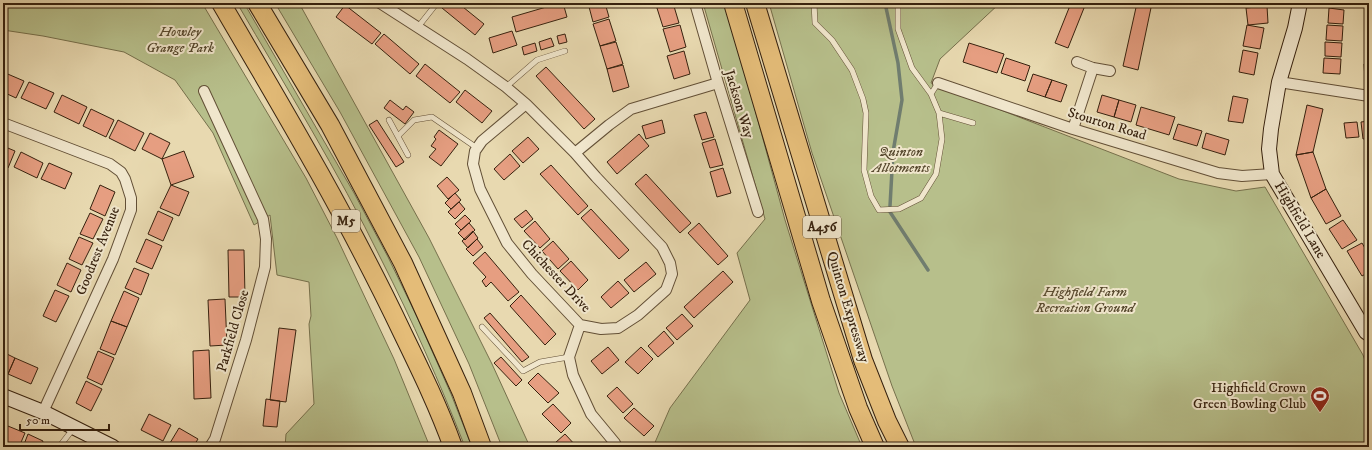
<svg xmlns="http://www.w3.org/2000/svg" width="1372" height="450" viewBox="0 0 1372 450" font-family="'IM FELL DW Pica',serif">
<rect width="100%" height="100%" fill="#e8d9b0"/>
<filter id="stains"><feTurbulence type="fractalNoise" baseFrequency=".005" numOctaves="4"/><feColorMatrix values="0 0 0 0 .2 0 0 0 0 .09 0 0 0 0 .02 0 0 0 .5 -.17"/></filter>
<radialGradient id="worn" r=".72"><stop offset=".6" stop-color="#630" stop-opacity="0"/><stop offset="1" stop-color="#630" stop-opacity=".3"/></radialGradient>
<path fill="#b7bf8b" stroke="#76704c" d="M3 3H202L306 178 337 238 394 359 430 447H285L286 434 314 404 309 324 311 316 309 282 277 275 270 215 254 225 213 133 175 80 124 52 43 36 3 30Z
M237 3H244L354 193 388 257 417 317 451 394 472 447H465C440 383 412 320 381 259 338 171 286 87 237 3Z
M275 3H299L429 238 492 364 530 447H502L469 364 419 257 340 112Z
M703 3H726L785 220 839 393 862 447H653L670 408 750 300 737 253 765 219Z
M769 3H1000L940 59 931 83 1179 179 1236 191 1265 187 1363 355 1369 371V447H916L892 386 812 153Z"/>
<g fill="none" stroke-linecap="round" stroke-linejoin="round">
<path stroke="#707d6f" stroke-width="3.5" d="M885 3 898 63 902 100 893 152 890 206
M890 212 928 270"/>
</g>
<path fill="#e69e81" stroke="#36210e" d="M445 3H458L484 24 475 35 442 8Z
M560 3H563L567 17 516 32 512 17Z
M588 3H605L609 17 593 22Z
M663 3H673L679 23 663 27 656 5Z
M1071 3H1086L1068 48 1055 43Z
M1137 3H1152L1138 70 1123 66Z
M1330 3H1351L1350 7 1330 6Z
M345 5 381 33 372 44 336 17Z
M1267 6 1268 23 1248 25 1246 8Z
M1329 8 1344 10 1343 24 1328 23Z
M609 19 616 41 600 46 593 24Z
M680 25 686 47 670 52 663 29Z
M1247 25 1264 28 1260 49 1243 46Z
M1327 25 1343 26 1342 41 1326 40Z
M512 31 517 45 493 53 489 38Z
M384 34 419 64 410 74 375 44Z
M565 34 567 42 559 44 557 36Z
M551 38 554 46 541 50 539 42Z
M616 42 623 64 607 69 600 46Z
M1325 42 1342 43 1341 57 1325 56Z
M535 43 537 51 524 55 522 47Z
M969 43 1004 54 997 73 963 62Z
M1243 50 1258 53 1254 75 1239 72Z
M684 51 690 74 674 79 667 56Z
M1006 58 1030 66 1025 81 1001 73Z
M1324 58 1341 59 1340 74 1323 73Z
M1369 63V79H1365L1364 64Z
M425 64 460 92 450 103 416 76Z
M623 65 629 87 613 92 607 69Z
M546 67 595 119 584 129 536 76Z
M3 72 24 81 16 98 3 92Z
M1033 74 1052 80 1045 97 1027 91Z
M1052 80 1067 85 1061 102 1045 97Z
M29 82 54 93 46 109 21 98Z
M465 90 492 111 482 123 456 102Z
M62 95 87 107 79 124 54 112Z
M1102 95 1119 100 1114 117 1097 112Z
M1233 96 1248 99 1243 123 1228 121Z
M390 100 403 110 406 106 414 112 405 124 384 108Z
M1119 100 1136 105 1131 122 1114 117Z
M1307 105 1323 109 1313 152 1296 155Z
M1141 107 1175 117 1169 135 1136 125Z
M91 109 114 120 106 137 83 126Z
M706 112 714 137 702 140 694 115Z
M118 120 144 133 135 151 109 138Z
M377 120 404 162 396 167 369 125Z
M662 120 665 133 646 139 642 126Z
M1369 121V138L1363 139 1361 122Z
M1357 122 1359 137 1346 138 1344 123Z
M1178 124 1202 131 1197 146 1173 139Z
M439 130 458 144 441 166 429 157 436 149 431 146 436 139 434 137Z
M150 133 170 143 162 159 142 149Z
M1206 133 1229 140 1225 155 1202 148Z
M639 134 649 146 617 174 607 162Z
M528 137 539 149 523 163 512 151Z
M715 139 723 165 710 168 702 143Z
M3 146 15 151 8 168 3 166Z
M184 151 194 177 171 185 162 159Z
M21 152 43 163 37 178 14 167Z
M1313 152 1326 189 1311 198 1296 155Z
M510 154 520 166 504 180 494 169Z
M49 163 72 173 65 189 41 179Z
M551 165 588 206 578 215 540 174Z
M723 168 731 193 717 197 710 172Z
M646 174 691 223 680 233 635 184Z
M447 177 459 190 448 199 437 186Z
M100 185 115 192 105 216 90 209Z
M171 185 189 192 179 216 160 208Z
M1326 189 1341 216 1326 224 1311 198Z
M455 193 461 200 451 209 445 203Z
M459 202 465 209 455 219 448 212Z
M591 209 629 250 619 259 581 218Z
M526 210 533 219 522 228 514 219Z
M158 211 173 218 163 241 148 234Z
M90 213 103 219 93 239 80 234Z
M465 215 471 221 461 230 455 224Z
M1343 220 1357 240 1342 249 1329 229Z
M535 221 550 239 540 248 524 231Z
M469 223 475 230 465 240 458 233Z
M699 223 728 256 718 265 688 233Z
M473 231 478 238 468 248 462 241Z
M79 237 93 243 82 265 69 259Z
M146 239 162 246 152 269 136 262Z
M477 239 483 247 473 256 466 249Z
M553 241 569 259 558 269 542 251Z
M1362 243 1369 255V272L1362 276 1347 251Z
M228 250H244L245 297H229Z
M485 252 519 292 508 301 491 282 486 287 482 281 486 277 473 263Z
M571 261 588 280 578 290 560 271Z
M646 262 656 274 634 292 624 280Z
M67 263 81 270 71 292 57 285Z
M134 268 149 274 141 295 125 288Z
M723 271 733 282 694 318 684 307Z
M618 281 629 293 611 308 601 297Z
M55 290 69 296 56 322 43 316Z
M124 291 139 298 127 327 111 321Z
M521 295 556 334 545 345 510 306Z
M225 299 227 345 210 346 208 300Z
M490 313 529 357 522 362 484 318Z
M682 314 693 326 677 340 666 328Z
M111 321 127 327 115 355 100 349Z
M279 328 296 330 286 402 270 400Z
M664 331 674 343 658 357 648 346Z
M608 347 619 360 602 374 591 361Z
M641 347 653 359 638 374 625 362Z
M209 350 211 398 194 399 193 351Z
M98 351 114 358 102 385 87 378Z
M3 352 15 358 8 374 3 371Z
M501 357 522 380 516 386 494 363Z
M15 358 38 368 31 384 8 374Z
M538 373 559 393 548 403 528 383Z
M86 381 102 389 91 411 76 403Z
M617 387 633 404 623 413 607 396Z
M266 399 280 401 277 427 263 426Z
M553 404 571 423 561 433 542 414Z
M634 408 654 426 644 436 624 418Z
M149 414 171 425 163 441 141 430Z
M3 424 25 433 19 447 3 440Z
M179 428 198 439 193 447H177L170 443Z
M28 434 43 441 41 447H23Z
M565 434 577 447H558L555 443Z"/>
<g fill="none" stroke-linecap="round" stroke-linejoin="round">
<defs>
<path id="lane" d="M814 3 815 23 832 40 852 70 863 99 866 113 864 170 871 196 879 210 899 209 921 198 936 174 942 139 939 113 931 94 912 68 898 29V3
M418 27 437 3
M506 87 537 60 565 51
M931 94 938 83
M939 113 973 123
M389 120 408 155
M398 136 414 120 432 117 477 148
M482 327 523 371 540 362 569 357
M59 447 73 429"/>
<path id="street" d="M380 3 467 59 506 87 526 104 575 153 596 177 662 247 670 263 672 274 666 290 638 315 618 328 601 329 580 325 532 274 507 243 480 189 473 164 475 151 482 141 526 104
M695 3 718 83 758 212
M1077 62 1093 68 1110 71
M1279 82 1369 96
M938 83 1073 129 1218 173 1242 176 1272 174
M204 91 263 219 266 239 265 267 246 340 215 439 210 447
M3 123 110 164 121 172 125 179 131 198V210L113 259 43 412
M1073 129 1093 68
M575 153 609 125 631 109 718 83
M580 325 569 357 573 375 591 414 615 443 614 447"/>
<path id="secondary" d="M1300 3 1295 28 1279 82 1271 129 1269 149 1272 174 1366 332 1369 334
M3 396 43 412 113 447"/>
<path id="highway" d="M221 3C285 112 349 220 403 334 421 371 439 408 453 447
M257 3 330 125 403 263 462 393 482 447
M733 3 821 301 858 408 875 447
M755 3 863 360 887 421 900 447"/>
</defs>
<use href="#lane" stroke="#624f36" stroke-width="6"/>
<use href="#street" stroke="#624f36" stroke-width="12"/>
<use href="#secondary" stroke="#36210e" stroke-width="16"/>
<use href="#highway" stroke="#36210e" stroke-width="20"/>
<use href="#lane" stroke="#f0e6cc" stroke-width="5"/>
<use href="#street" stroke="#f0e6cc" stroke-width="10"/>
<use href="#secondary" stroke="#f0e6cc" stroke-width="14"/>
<use href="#highway" stroke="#e4bc78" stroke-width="18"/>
</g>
<defs>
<symbol id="stadium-pin" viewBox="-11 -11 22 30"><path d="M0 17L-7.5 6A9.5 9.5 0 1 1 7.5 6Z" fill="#8f2418" stroke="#f0e6cc"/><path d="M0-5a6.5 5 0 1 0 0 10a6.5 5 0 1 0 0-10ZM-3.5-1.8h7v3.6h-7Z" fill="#fff"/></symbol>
</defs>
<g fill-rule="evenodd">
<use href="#stadium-pin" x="1309" y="385" width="22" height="30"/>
</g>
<g text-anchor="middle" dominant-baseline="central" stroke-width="4" stroke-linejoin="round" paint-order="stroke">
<g fill="#f0e6cc" stroke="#6e5c47" stroke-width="1">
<rect x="332" y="210" width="28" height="22" rx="3"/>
<rect x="803" y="216" width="38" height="22" rx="3"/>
</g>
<g font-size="13" font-weight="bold" fill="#36210e">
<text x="346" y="221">M5</text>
<text x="822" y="227">A456</text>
</g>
<g font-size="14" font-style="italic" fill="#56482d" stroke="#f0e6cc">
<text x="180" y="32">Howley<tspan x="180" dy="16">Grange Park</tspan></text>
<text x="901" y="152">Quinton<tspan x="901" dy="16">Allotments</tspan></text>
<text x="1085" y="292">Highfield Farm<tspan x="1085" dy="16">Recreation Ground</tspan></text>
</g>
<g font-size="14" fill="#36210e" stroke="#f0e6cc">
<text transform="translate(739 104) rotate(73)">Jackson Way</text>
<text transform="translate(1107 124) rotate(17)">Stourton Road</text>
<text transform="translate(1300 220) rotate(59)">Highfield Lane</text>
<text transform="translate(98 251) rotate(-68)">Goodrest Avenue</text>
<text transform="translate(556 276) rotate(47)">Chichester Drive</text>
<text transform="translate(848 307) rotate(73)">Quinton Expressway</text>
<text transform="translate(233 331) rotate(-74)">Parkfield Close</text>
</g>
<g font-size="14" fill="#36210e" stroke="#f0e6cc" text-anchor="end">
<text x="1306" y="388">Highfield Crown<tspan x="1306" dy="16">Green Bowling Club</tspan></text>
</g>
</g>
<rect width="1372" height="450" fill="none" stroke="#e8d9b0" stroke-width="16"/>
<rect x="4" y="4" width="1364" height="442" fill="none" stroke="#36210e" stroke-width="2"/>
<rect x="8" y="8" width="1356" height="434" fill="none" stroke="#36210e"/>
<path d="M20 424v6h89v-6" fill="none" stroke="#36210e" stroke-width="2"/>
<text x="26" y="424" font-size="12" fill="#36210e" stroke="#f0e6cc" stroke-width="3" paint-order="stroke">50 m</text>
<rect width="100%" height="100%" filter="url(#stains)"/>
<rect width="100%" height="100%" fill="url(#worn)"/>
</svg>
